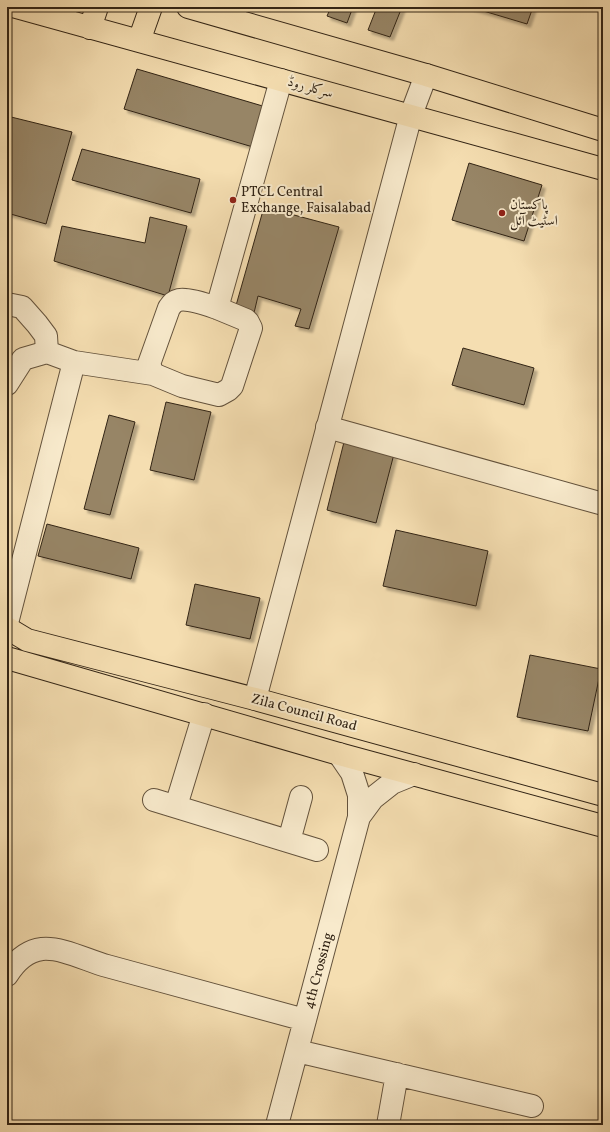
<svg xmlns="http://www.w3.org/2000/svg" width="610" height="1132" viewBox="0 0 610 1132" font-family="Vollkorn,Amiri,serif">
<defs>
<filter id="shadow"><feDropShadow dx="3.5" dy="3.5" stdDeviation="1" flood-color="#0004"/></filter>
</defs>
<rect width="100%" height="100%" fill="#f5deb1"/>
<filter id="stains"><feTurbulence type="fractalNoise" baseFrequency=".005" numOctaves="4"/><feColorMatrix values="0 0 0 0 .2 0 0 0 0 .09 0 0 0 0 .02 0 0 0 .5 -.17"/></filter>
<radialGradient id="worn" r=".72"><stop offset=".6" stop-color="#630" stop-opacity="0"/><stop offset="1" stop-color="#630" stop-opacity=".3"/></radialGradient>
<path fill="#978566" stroke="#322415" filter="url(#shadow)" d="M331 7H353L347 23 327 16Z
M377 7H402L390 37 368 30Z
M470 7H533L527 24Z
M137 69 266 107 253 147 124 109Z
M7 116 72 132 46 224 7 213Z
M82 149 200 179 191 213 72 180Z
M469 163 542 185 524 241 452 220Z
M264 207 339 227 309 329 295 326 301 309 258 296 254 313 235 309Z
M150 217 187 226 168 296 54 261 62 226 145 243Z
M463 348 534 368 524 405 452 385Z
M166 402 211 412 194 480 150 470Z
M109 415 135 422 110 515 84 509Z
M344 442 394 454 376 523 327 510Z
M47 524 139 548 131 579 38 556Z
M396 530 488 551 476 606 383 586Z
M195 584 260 598 250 639 186 625Z
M530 655 601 669 588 731 517 717Z"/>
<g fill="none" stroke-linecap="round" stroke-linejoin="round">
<defs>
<path id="minor" d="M7 304 22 307 37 324 46 336 47 352
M217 308 246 320 248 322 251 328 232 386 228 390 219 395 182 386 153 374 149 364 169 308C172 304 174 301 179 300 188 298 208 305 217 308L281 80
M7 384 23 359 47 352 74 362
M327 427 603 504
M7 623 74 362 153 374
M255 699 411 115 426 75
M154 800 317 850
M176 806 204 714
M359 817 373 798 392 783 414 774
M289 841 301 797
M7 975C15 962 26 951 42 949 62 947 88 961 107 966 173 984 239 1002 305 1020
M297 1051 532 1106
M277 1125 359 817V795L352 773 339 754
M388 1125 397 1074"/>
<path id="major" d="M16 7 603 169
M188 7 426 75 603 130
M90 28 97 7
M139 41 151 7
M7 628 27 640 255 699 603 795
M7 658 339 754 603 826"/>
</defs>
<use href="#minor" stroke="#63523c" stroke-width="24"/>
<use href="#major" stroke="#322415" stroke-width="24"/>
<use href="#minor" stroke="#f8eacc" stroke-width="22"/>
<use href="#major" stroke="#f5deb1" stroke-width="22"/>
</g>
<g fill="#8f2418" stroke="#f8eacc" stroke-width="1.5">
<circle cx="233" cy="200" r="4"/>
<circle cx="502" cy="213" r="4"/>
</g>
<g text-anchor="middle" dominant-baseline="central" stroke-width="4" stroke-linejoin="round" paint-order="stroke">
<g font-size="14" fill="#322415" stroke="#f8eacc">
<text transform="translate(310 88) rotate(15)">سرکلر روڈ</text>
<text transform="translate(304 713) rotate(15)">Zila Council Road</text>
<text transform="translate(319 971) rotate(-75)">4th Crossing</text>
</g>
<g font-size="14" fill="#322415" stroke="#f8eacc" text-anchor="start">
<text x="241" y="192">PTCL Central<tspan x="241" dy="16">Exchange, Faisalabad</tspan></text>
<text x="510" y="205">پاکستان<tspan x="510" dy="16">اسٹیٹ آئل</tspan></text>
</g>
</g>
<rect width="610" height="1132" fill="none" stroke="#f5deb1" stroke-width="24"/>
<rect x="8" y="8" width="594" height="1116" fill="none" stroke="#322415" stroke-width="2"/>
<rect x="12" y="12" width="586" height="1108" fill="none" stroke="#322415"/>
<rect width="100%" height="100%" filter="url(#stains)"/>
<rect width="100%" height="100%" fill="url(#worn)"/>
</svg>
